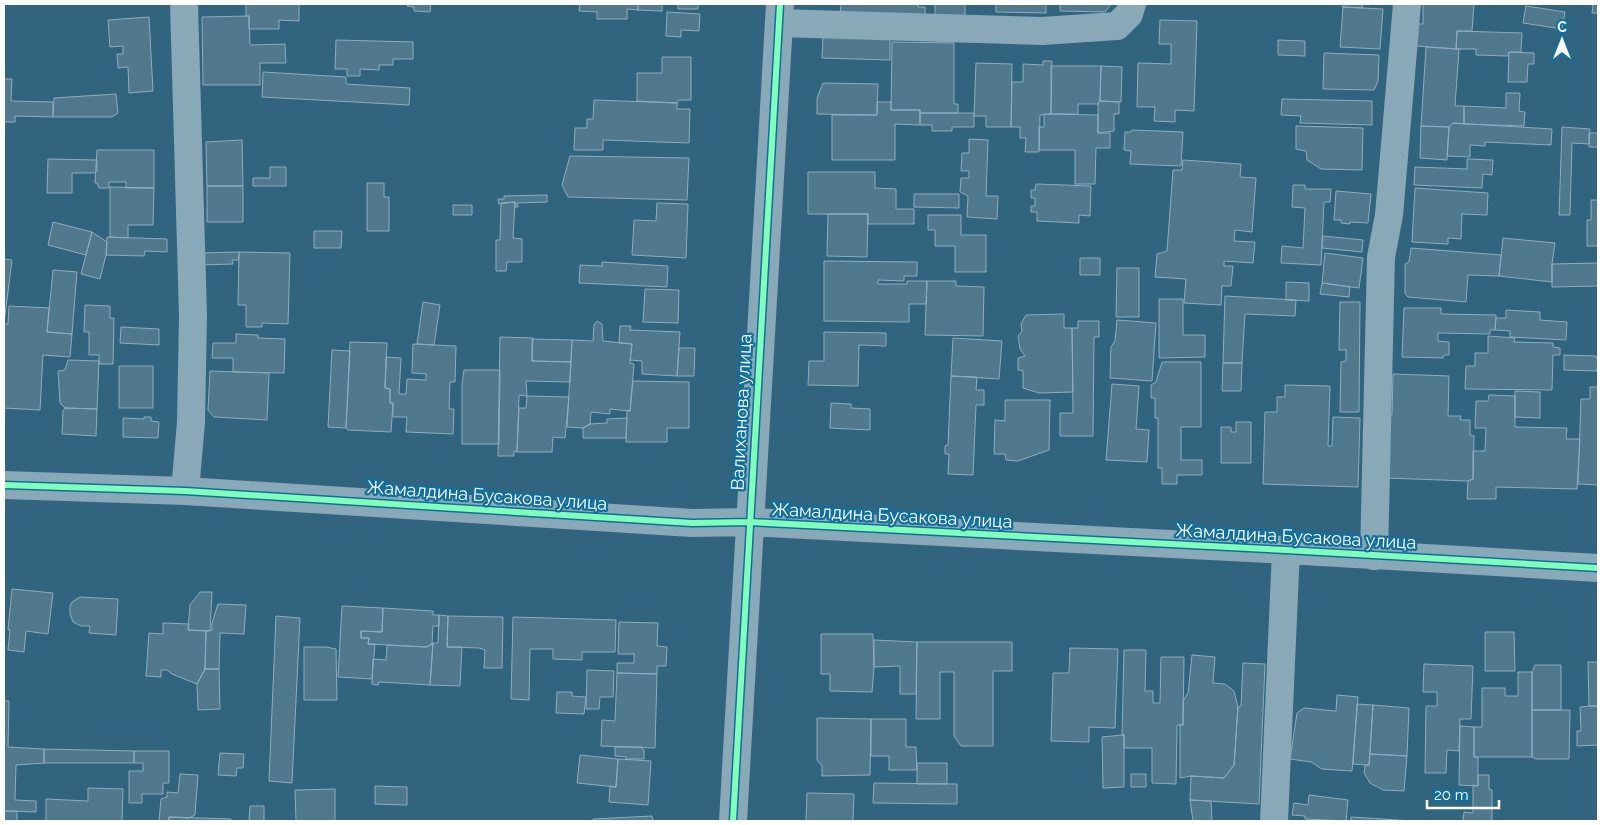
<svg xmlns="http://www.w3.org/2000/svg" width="1602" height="825" viewBox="0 0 1602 825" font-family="Raleway,sans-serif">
<rect width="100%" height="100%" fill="#31647e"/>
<path fill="#50798d" stroke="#90adbc" d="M246 4H299V21L279 20V29H249V16H246Z
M408 4H431L430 12 414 11V7L407 6Z
M580 4H638V10L627 9V19H597V12L579 11Z
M638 4H662V11L638 10Z
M678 4H698V9H678Z
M841 4H918V7H925V20L840 18Z
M935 4H965V19H935Z
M996 4H1046V13L996 12Z
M1060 4H1111L1105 12 1060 11Z
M1342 4H1363L1362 8 1343 7Z
M1423 4H1474L1472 31H1457L1456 49 1416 46 1417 24H1423Z
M1593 4H1598V13H1592Z
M1526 6 1565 12 1562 29 1523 23Z
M1343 7 1383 9 1380 49 1340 47Z
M667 12 700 14 699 31 681 30V37L666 36Z
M249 16 250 45 285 44 286 63H260V85H203L202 17Z
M149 17 153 91 129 93 128 67 118 68 117 54H123V46L110 47 108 20Z
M1160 20 1197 21 1194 111 1175 110V122L1154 121 1155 107H1137L1138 63 1171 64V44H1159Z
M1457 31 1522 33 1521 52H1509L1508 56 1476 55V49H1456Z
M823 35 890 37V60L822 58Z
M336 40 413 42V59H393V65H379V70L360 69V76H347V69H335Z
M1278 40 1305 41V56L1278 55Z
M892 42 954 43V104H958V113H920V110H891Z
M1426 47 1459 49 1455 106H1464V124L1453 123 1449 127 1421 126Z
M1509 52 1534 53V64H1528L1527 82H1508Z
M1324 53 1379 55 1378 81 1374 90 1323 89Z
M662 57H691V100H679L677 103 637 101V73H662Z
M1043 61H1052L1051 114 1040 115 1039 152H1025L1026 138H1020V127H1011L1012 82H1023V64L1043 65Z
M976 63 1012 64 1011 127H986V116H974Z
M1051 66H1101L1100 101 1098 104H1078V114H1051Z
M1101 66 1122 67 1121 102 1100 101Z
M263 72 346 77V84L410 88 409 105 262 97Z
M4 79H12L11 101 53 102V117L15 116V122H4Z
M823 83 878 84 877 115 817 114V98Z
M1506 93H1520L1519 111 1525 112 1524 126 1464 124V106L1506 108Z
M116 94 118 113 112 117H53L54 98Z
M1282 99 1372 101V125L1300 123 1301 116 1281 115Z
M594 100 677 103V109H690L689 143 603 140V150H574L575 128H587V119H593Z
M1100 101 1119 102V114H1114V131L1098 133V104Z
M877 102H891V110H920V125L895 124V160H832V115H877Z
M920 113H974V127H952V131H932V125H920Z
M1044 114 1098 115V133H1110V148H1096L1095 184H1075V150H1039V127H1044Z
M1453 123 1552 129 1551 145 1485 142V146L1470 145V157L1447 156 1449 127Z
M1296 126 1363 128 1362 170 1321 169 1307 160 1306 151 1296 149Z
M1421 126 1449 127 1447 160 1420 158Z
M1562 127 1590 129 1589 144 1572 143 1570 215H1559Z
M1132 130 1183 132 1181 166 1130 164 1131 151 1124 150 1125 132H1131Z
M1589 133H1598V147H1589Z
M969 139 988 140 986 196H998L997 219 967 217 968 196 960 192 961 178H969V171H961L962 153H969Z
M242 140 243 186H207L206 142Z
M97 150H154V188H126V182H109V188H99L97 183H95Z
M570 156 689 158 687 200 568 197 562 185Z
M48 159 97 160V171L95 173H72V193H47Z
M1467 159 1493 160 1492 175 1483 174 1482 188 1414 185 1415 167 1467 169Z
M1183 160 1241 164 1240 177 1256 178 1252 232 1235 230 1234 241 1255 242 1253 263 1224 261V266H1233L1231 286H1222L1221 305 1184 303 1186 279 1155 277 1157 254 1167 251 1173 170H1182Z
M270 167H286V186H253V178H270Z
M808 172H875V188L896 189V209H914V224H868V214H808Z
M367 183H384V197H389V231H367Z
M1036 184 1091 186 1090 216 1079 215V223L1037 221V212H1031V206H1035V198H1031V190H1035Z
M1293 185H1305V189H1331L1330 202H1324L1321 265 1281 263 1282 246 1303 248 1305 208 1292 207Z
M207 186H243V222H207Z
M110 187 154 188 153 225H128V238L110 237Z
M1415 188 1488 193 1487 215 1462 214 1461 239 1448 238V244L1412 242Z
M1336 191 1371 194 1368 223 1350 222V224L1341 223V220H1334Z
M914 194H959V208L914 207Z
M547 195V202L517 203 518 207H515V202L499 204 498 199H504V196Z
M1591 200H1598V246H1587V220H1591Z
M515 202 513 238 522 239V262H507L506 271H496V240H500L501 203Z
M657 203 688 204 686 258 632 255 634 220 656 221Z
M453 205H472V215H453Z
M828 214H868L867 257 827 256Z
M928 215H961V235H986V272H955V246H935V230H928Z
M53 222 92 232 86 255 48 245Z
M314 231H342L341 248H314Z
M92 232 107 242 106 255 100 279 81 274Z
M1323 236 1363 240 1362 252 1322 248Z
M107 237 167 239V252L145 251 144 256 106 255Z
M1503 238 1555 243 1552 264V282L1499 276Z
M1411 248 1501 255 1499 276 1468 275 1466 302 1408 297 1405 294V264L1409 262Z
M239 252V260H232L233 264 200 265V253Z
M239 252 290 253 288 324 262 323V327H246V305H238Z
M1325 253 1363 258 1359 288 1322 283Z
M1080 258H1100V275H1080Z
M4 259 12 260 4 324Z
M824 261 917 262V276H904V281L878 280V284H907V281H927L926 304H909V322L824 321Z
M602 262 668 266 667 287 579 283 580 265 602 266Z
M1598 263V286L1552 287V264Z
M1117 268H1139V317H1116Z
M53 270 77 272 72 334 47 332Z
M927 281H956V286L984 287 983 336 925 335Z
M1286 282 1309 283V301L1286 300Z
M1322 283 1350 287 1349 297 1320 294Z
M645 289 679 290 678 323 643 322Z
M1225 296 1296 300 1295 316 1245 314 1242 363H1223Z
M1159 299H1183V335H1205V357L1159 358Z
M423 302 440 305 434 345 417 344Z
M1340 302H1360L1359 412H1340L1341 362 1346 361V350H1339Z
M85 305 110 306V318H114L113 364H99V355H89V332H84Z
M9 306 49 308 47 332 72 334 70 357 43 355 40 410 4 408V324H8Z
M1404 308H1441V314L1496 315 1495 330H1490V334L1438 333V341L1449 342V355H1444L1443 358 1402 357Z
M1506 310 1540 312V320L1567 322 1566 340 1510 337V331L1495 330 1496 318H1506Z
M1064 314V328H1072L1073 392 1039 393 1023 388V371L1018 370V358L1025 356 1020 349 1018 336 1022 331 1021 324 1026 315Z
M1117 320 1156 323 1152 381 1110 378 1111 347 1115 341Z
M597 321 602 324 603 341 632 344 630 363 634 364 630 411 610 409V414L591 412 590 424 583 428 567 427 572 340 593 341 594 325Z
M1078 321H1099V337H1094L1093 436H1060V413H1073L1072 328H1078Z
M620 326H631L630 330 680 332 677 376 642 374V361L630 360 632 344 619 343Z
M121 327 159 329V345L120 343Z
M824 332 886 333V346L859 345 858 386 808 385 809 361H824Z
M236 334 258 335V338L285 339 284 373 233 372V358H212L213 343H236Z
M1488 336 1515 338 1514 342 1553 343V347L1560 348V355H1553L1552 390 1465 389 1466 366H1475V353H1488Z
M500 337 533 338 532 361 571 362 570 382 526 381 527 396 519 395 517 452 514 451V456H498Z
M953 338 1002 341 999 379 951 376Z
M532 339 572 340 571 362 532 361Z
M350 342 387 343 385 388 390 389V403H393L391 432 348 430 346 428Z
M413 344 456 346 455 382H450L449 409H454L453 434 406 432 407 417H393V403H390V389L385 388 386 357 401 358 399 394H406L407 379 426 380V374L412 373Z
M679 348H695L694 376H677Z
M332 350 350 351 346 428 328 427Z
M1564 355 1596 356V358H1598V368H1597V371L1564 370Z
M68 360 99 361 97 409 65 408 60 403 58 371 65 370Z
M1162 362H1201V427H1181V460H1202V475H1177V484H1162V468H1158V418H1155V398H1151V385L1156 382Z
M1223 363H1242L1241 391H1222Z
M119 366H153V408H119Z
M464 370H500L499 444H462V384Z
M210 371 269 373 267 420 214 417 208 410Z
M1393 374 1449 376 1448 416H1461L1460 420H1470V435L1474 436 1473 479 1468 481 1385 478 1387 418 1392 415Z
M951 376 977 377 976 390H984V405H976L973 475 948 474 949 454H945V446L948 445Z
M633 381 689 382V428H667V442H626L627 410 630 411Z
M1112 384 1139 386 1136 429 1149 430 1147 462 1106 460Z
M1285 385 1330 386 1328 446H1332L1333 417 1360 418 1358 487 1263 484 1265 412H1277V397H1285Z
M1590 387H1598V485L1578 484 1581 399H1590Z
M1515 391 1540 392V418L1515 417Z
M1489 395 1515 396V427L1567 428 1566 439H1580L1577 489 1496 487V499H1467L1468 481 1473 479V451H1485L1486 428H1475L1476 401H1488Z
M527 396 569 397 565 438 553 437 552 452H517L519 408H526Z
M1005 400H1050L1049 450 1018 461 1006 460 1005 454H994L995 420 1005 421Z
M831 403 851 404V408L870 409V430L830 428Z
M65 408 97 409 96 436 62 434 63 411Z
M144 417H151V421L159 422 158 438 123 437V418L144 419Z
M627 418 626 438H583V428L590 424 607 423V419Z
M1236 422H1251V463H1221V427H1231V432H1236Z
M12 589 53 593 48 634 26 631 24 652 8 650 10 630H8Z
M200 592H212L210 631 188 630 190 605Z
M80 597 118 599 116 635 89 633 90 626H81L73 622 70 614V606L72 602Z
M218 604 246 605 244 634 220 633 219 669H205L206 631 212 630V623Z
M342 606 383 608 382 632 361 631V638H369L368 644H375L372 679 338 677Z
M383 608 433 611V615H439V626H433L432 644 427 647 368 644 369 638H361V631L382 632Z
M439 615 448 616 447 647H462L460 686 430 685 433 643H438Z
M276 616 300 618 292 783 269 781Z
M448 616 503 617 502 668H484L485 650 479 648 447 647Z
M513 617 616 620 615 652H582V660L553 659V649H530L529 700 511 699Z
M619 622 658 623 657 646 667 647 666 666H657V674L617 673V663H634V654H618Z
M163 623 189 624 188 630 206 631 205 669 197 684 172 674 167 670H161V677L146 676 149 633 163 634Z
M1485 632H1514L1515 671H1485Z
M821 634H873L874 667 872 692 830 691V674H821Z
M874 640 917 642 916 694H900V666L874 667Z
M917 642H1012V671H993V746H961L954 736V672H940V719H916Z
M433 643 430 685 379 682 378 685 372 684 373 659 386 660 387 645 427 647Z
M304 647H326L336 649 337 700H304Z
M1070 648 1118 649 1115 728 1089 727V742L1051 741 1053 673H1069Z
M1124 650H1146L1145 691H1153V703H1160L1161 657H1184L1183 725H1177L1176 784 1152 783V748H1124V735H1122Z
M1192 655 1215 657 1213 683 1225 684 1234 691 1238 707 1234 765 1224 778 1191 776 1180 778V725H1183V701L1188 693Z
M1588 662H1598V706H1589Z
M1243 663 1265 664 1259 804 1190 800 1191 776 1224 778 1234 765 1238 707 1241 706Z
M1424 664 1473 666 1471 719H1460L1459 751 1447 750 1446 773H1425L1426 706H1437V692H1423Z
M1535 665H1561V710H1532V672Z
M205 669H219L220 709 198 710 197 684Z
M587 670 614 671 613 697H600L599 709H586Z
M1518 672H1532V757H1474V727H1482V688H1505V696H1518Z
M617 673 657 674 655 748 601 746 602 720 615 721Z
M557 692H572V696L586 697 584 714 556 713Z
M1337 695 1358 697 1352 771 1322 769 1311 762 1290 759 1297 713 1304 708 1336 711Z
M4 701H9L8 747 44 749V763L16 765 15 800 36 801V812L4 811Z
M1357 704 1373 705 1369 765 1353 764Z
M1373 705 1409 708 1407 756 1370 754Z
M1589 706H1598V745L1577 746V731H1581L1580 707Z
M1532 710H1570L1569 759H1536L1532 757Z
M817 718 871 719 870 775 822 776V766L817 760Z
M871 719H906V747H916L917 770H889V756H871Z
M1460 726 1474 727V757H1478V786L1459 785Z
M1122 735H1124V787L1103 788 1102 737Z
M615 747H642V749L644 750V759H626V757L615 756Z
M44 749 134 751V763H44Z
M134 751H169V783H163V794H142V803H129V771H143V763H134Z
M220 753 244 754 243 768H237L236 776 218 775Z
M1370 754 1407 756 1404 791 1383 790 1370 783 1364 773 1365 765H1369Z
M580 755 618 759 616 787 577 783Z
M618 759 651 761 648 805 609 802 610 786 616 787Z
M917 763H947V784H917Z
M180 774 198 775 195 815 189 818 169 817V821H159L161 799 167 797V792L178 793Z
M1131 774H1146V787H1131Z
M1478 775H1489V789L1492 790V821H1463L1464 812 1473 813V785L1478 786Z
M874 783 957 784V804L873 803Z
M375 786 407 787V805L375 804Z
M88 788 123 789 122 821H46V799L88 801Z
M335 789V821H296L295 790Z
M807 793 854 794 853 821H806Z
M1309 795 1348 800 1346 821 1305 819V816L1292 815 1294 803 1308 805Z
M1190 800 1211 801 1212 821H1193Z
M250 806H264V821H249Z
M4 811H17V821H4Z
M652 816 653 821H590L594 819Z
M169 817 231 819V821H169Z
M1351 817 1413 821H1351Z"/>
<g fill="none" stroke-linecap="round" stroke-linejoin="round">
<path stroke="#89a8b8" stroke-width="28" d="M184 4 193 315 191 422 185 491
M779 23 1042 31 1117 26 1129 14 1132 4
M4 485 185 491 692 523 750 522 1286 550 1598 568
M1374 556 1381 257 1389 215 1407 4
M733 821 780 4
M1274 821 1286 550"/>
<defs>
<path id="cycleway" d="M4 485 185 491 692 523 750 522 1286 550 1598 568
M733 821 780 4"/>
</defs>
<use href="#cycleway" stroke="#116f9e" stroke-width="9"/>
<use href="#cycleway" stroke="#80ffba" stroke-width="6"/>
</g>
<g text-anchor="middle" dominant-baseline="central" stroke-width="4.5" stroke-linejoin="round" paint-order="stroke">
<g font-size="18" fill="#fff" stroke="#116f9e">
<text transform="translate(741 412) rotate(-87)">Валиханова улица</text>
<text transform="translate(487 495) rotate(4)">Жамалдина Бусакова улица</text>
<text transform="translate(892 515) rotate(3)">Жамалдина Бусакова улица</text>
<text transform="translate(1296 536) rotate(3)">Жамалдина Бусакова улица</text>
</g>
</g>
<rect width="1602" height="825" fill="none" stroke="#ffffff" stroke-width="10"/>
<g transform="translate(1562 40)" stroke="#116f9e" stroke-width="4" paint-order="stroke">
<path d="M0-4L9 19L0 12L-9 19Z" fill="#ffffff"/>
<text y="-8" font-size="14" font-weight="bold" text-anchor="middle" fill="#ffffff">С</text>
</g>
<path d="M1427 800v8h72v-8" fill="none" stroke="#ffffff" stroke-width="2.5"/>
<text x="1434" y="800" font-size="15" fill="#ffffff" stroke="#116f9e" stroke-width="4" paint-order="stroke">20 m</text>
</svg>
